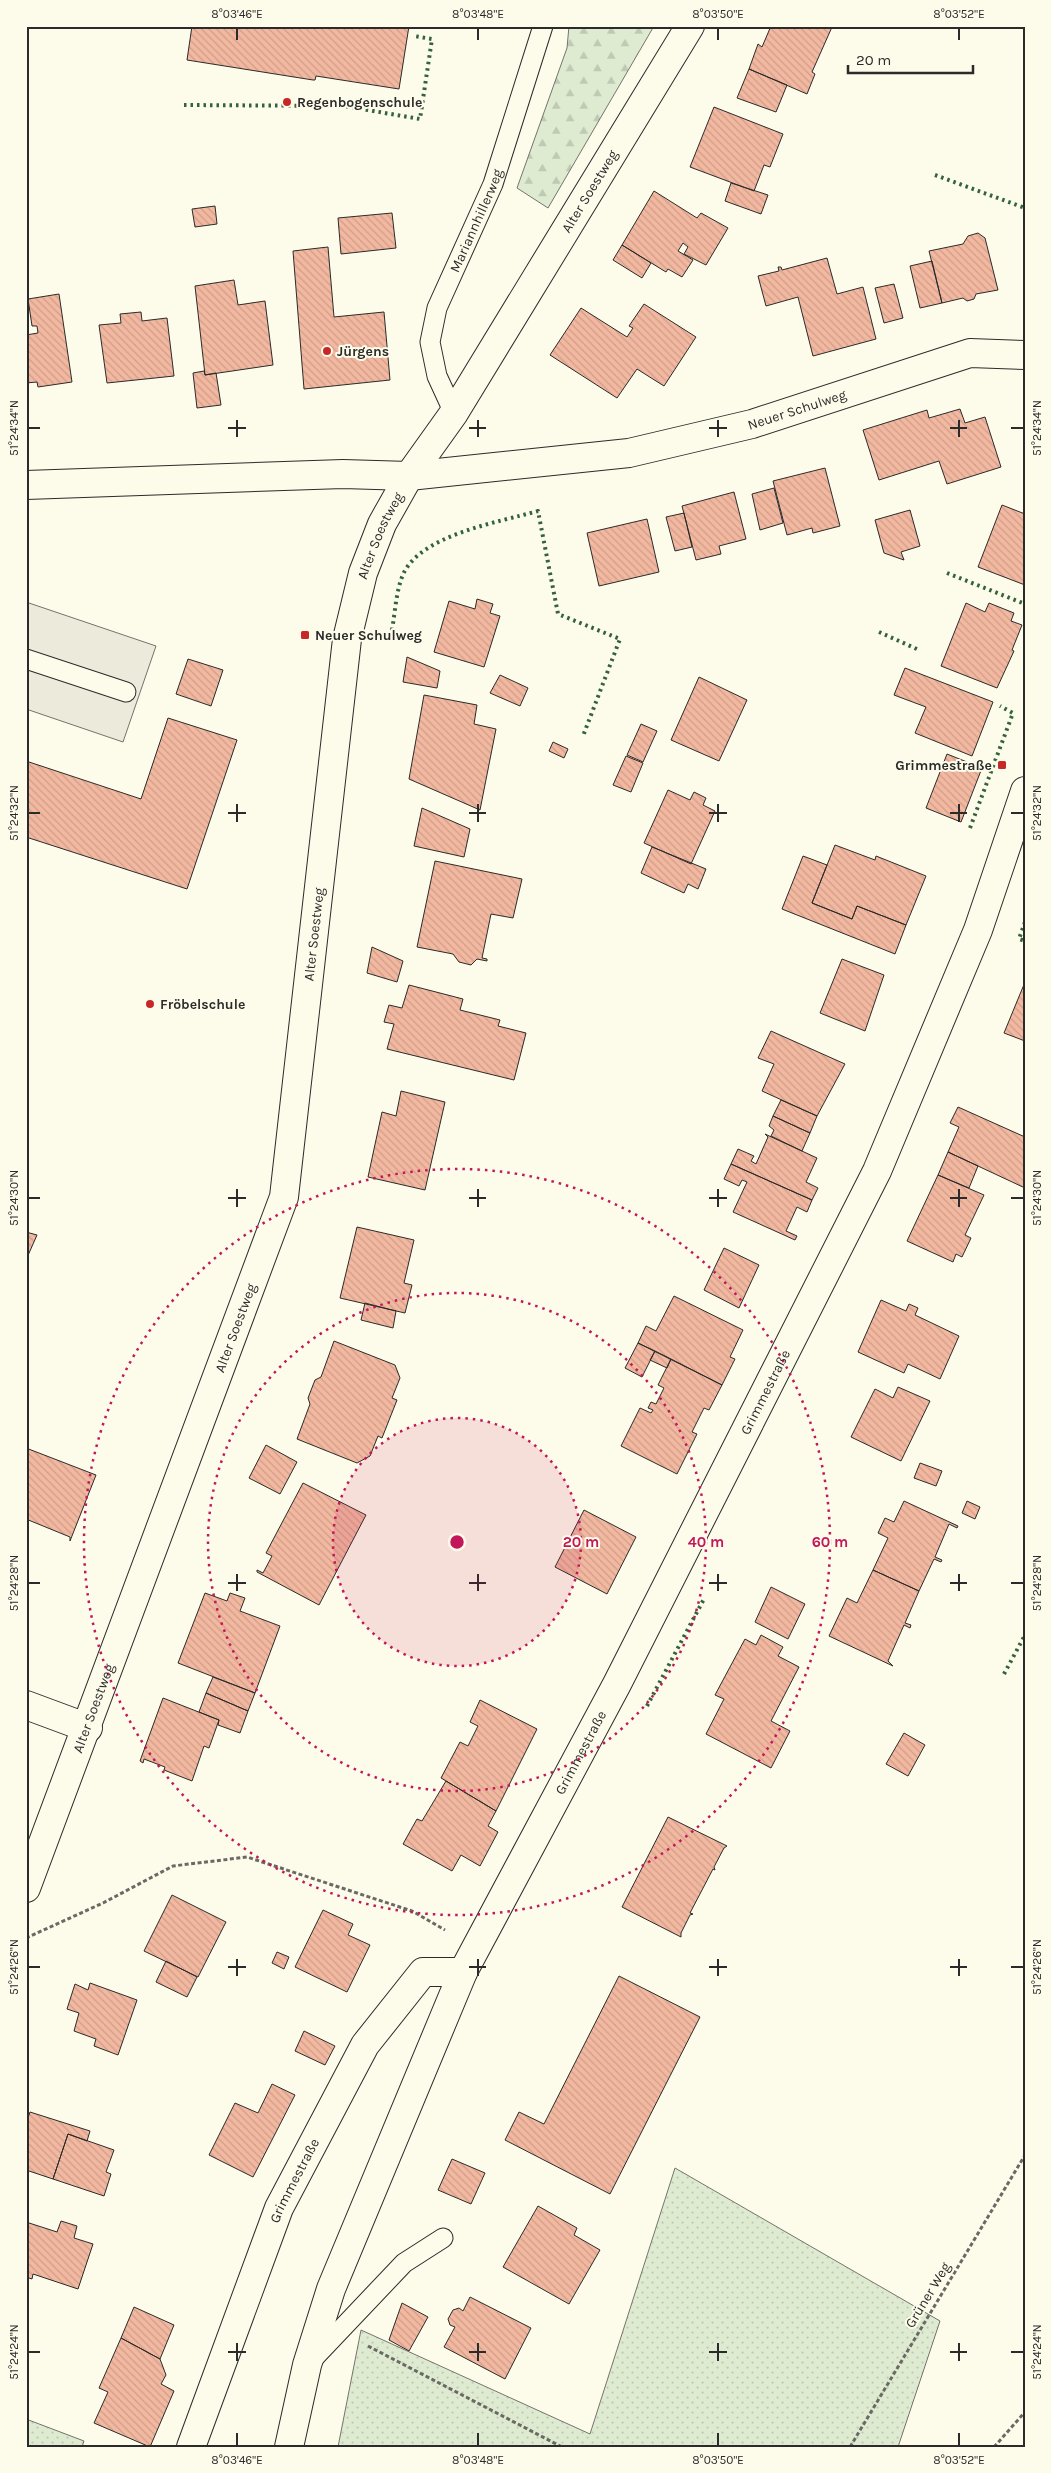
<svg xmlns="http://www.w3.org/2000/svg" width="1051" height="2473" viewBox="0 0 1051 2473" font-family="Karla,sans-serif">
<defs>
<pattern id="grass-dots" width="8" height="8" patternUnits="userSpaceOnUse" patternTransform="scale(1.25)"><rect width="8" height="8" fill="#deebd1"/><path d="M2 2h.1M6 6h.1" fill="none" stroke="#bfcab4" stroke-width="1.8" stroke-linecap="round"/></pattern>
<pattern id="forest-firs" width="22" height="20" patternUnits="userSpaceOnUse" patternTransform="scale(1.25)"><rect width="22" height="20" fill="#deebd1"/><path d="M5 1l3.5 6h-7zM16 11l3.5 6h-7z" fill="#bfcab4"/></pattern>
<pattern id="building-back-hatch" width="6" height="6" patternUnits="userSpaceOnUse" patternTransform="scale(1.25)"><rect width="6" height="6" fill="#f2b8a0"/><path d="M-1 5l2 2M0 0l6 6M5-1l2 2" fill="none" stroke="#d09e8a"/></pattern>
</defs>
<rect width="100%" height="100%" fill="#fdfbea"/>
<path fill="url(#grass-dots)" stroke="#74746e" d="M675 2168 940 2321 898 2447H338L361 2330 590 2434Z
M26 2419 84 2441 82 2447H26Z"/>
<path fill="url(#forest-firs)" stroke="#74746e" d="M569 26H654L548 208 517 188 567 48Z"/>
<path fill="#eceadb" stroke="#74746e" d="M26 602 156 646 123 742 26 709Z"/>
<path fill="url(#building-back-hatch)" stroke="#2b2b2b" d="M192 26H409L399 89 316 76 315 80H313L187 60Z
M771 26 832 27 812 72 815 74 807 94 749 69 758 44 762 47Z
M749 69 787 85 776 112 737 98Z
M714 107 783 134 770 167 764 165 754 191 690 167Z
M731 183 768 195 761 214 725 201Z
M654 191 697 218 701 213 728 228 706 265 684 254 688 247 683 243 678 251 693 260 682 277 668 269 666 272 622 245Z
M215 206 217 224 195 227 192 209Z
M392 213 396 248 341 254 338 218Z
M978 233 985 238 998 290 976 294 974 299 967 301 963 298 942 303 929 251 963 244 968 236Z
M622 245 651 263 642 278 613 260Z
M328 247 334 317 384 312 390 380 304 389 293 251Z
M827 258 837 294 863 287 876 339 813 356 798 297 766 306 758 276 779 271 778 267H781L782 270Z
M932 261 942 303 920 308 910 266Z
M234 280 238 305 265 301 273 365 205 375 195 286Z
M894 284 903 318 884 323 875 288Z
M59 294 72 382 38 387 37 382 26 383V335L38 333 37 326H32L28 299Z
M644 304 696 337 664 386 637 369 617 398 550 355 581 308 627 337 633 328 629 326Z
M141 312 142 321 167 318 174 376 107 383 99 325 121 323 120 314Z
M204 371 205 375 216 373 221 405 197 408 193 373Z
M960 409 965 423 985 417 1001 467 947 484 939 461 879 480 863 430 927 410 929 418Z
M825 468 840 526 813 533 812 528 787 535 773 481Z
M774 488 783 523 760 530 752 494Z
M734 492 746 539 719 546 721 554 696 560 682 506Z
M1002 505 1025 514V585L978 567Z
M910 510 920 546 901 552 904 560 884 553 875 520Z
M684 513 692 547 675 551 666 517Z
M647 519 659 572 599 586 587 533Z
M477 599 493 604 490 613 500 616 484 667 434 652 449 601 475 609Z
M966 603 985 612 989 603 1014 613 1011 621 1022 625 1012 650 1014 651 997 688 941 666Z
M407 657 440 671 437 688 403 682Z
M188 659 223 670 211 706 176 694Z
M905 668 993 702 972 756 915 733 926 707 894 695Z
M500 675 528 688 520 706 490 693Z
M699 677 747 700 719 761 671 740Z
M424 695 477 705 474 724 496 729 480 810 409 779Z
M168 718 237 740 187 889 26 837V761L141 799Z
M641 724 657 731 643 762 627 755Z
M553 742 568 749 564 758 549 751Z
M947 754 982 768 961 822 926 808Z
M626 756 643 763 631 792 613 785Z
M668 790 690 800 694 792 706 798 703 805 715 811 691 864 644 843Z
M422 808 470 829 464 857 414 846Z
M835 845 875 860 876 856 926 876 906 925 857 906 852 919 812 903Z
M652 847 706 869 698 889 688 884 684 893 641 873Z
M803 856 827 865 812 903 852 919 857 906 906 925 895 954 782 909Z
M435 861 522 879 513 918 491 914 482 958 487 959V961L477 959 471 965 459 962 453 954 417 947Z
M372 947 403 961 397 982 367 973Z
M842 959 884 975 865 1031 820 1013Z
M1025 982V1041L1004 1033Z
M409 985 463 999 460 1010 500 1020 498 1026 526 1033 514 1080 387 1049 394 1024 384 1022 389 1005 402 1008Z
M771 1031 845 1064 817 1116 762 1091 774 1064 758 1058Z
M401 1091 445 1102 425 1190 368 1177 382 1112 396 1116Z
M781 1100 817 1116 810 1133 773 1116Z
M958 1107 1025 1137V1188L948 1152 959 1127 950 1123Z
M773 1116 810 1133 802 1151 771 1136 774 1130 769 1126Z
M765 1134 817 1158 806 1182 818 1188 812 1200 731 1164 738 1149 754 1156 751 1161 756 1164 768 1137Z
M948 1152 978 1166 969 1188 938 1175Z
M731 1164 812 1200 807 1212 797 1207 786 1231 797 1236 795 1240 733 1212 747 1182 742 1180 739 1186 724 1179Z
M938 1175 984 1195 965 1235 971 1238 962 1257 956 1254 953 1262 907 1241Z
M357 1227 414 1240 404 1283 412 1285 405 1313 340 1298Z
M26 1232 37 1235 26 1260Z
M724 1248 759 1265 739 1308 704 1290Z
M674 1296 743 1330 730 1357 735 1359 722 1385 638 1343 646 1326 656 1331Z
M881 1300 906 1311 909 1304 918 1308 915 1315 959 1336 940 1379 908 1364 904 1373 858 1352Z
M365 1303 396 1311 393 1328 361 1320Z
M334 1341 395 1365 400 1378 392 1398 397 1400 382 1438 378 1436 370 1456 357 1463 297 1439 310 1404 308 1398 315 1380 321 1377Z
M638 1343 655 1351 642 1377 625 1368Z
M655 1351 671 1359 667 1368 650 1360Z
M671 1359 722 1385 709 1410 704 1408 692 1432 697 1434 677 1474 621 1446 640 1408 651 1413 653 1410 648 1408 651 1402 656 1404 664 1388 658 1385Z
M898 1387 930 1401 901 1461 851 1437 875 1389 893 1398Z
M266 1445 297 1462 280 1494 249 1478Z
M26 1448 96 1475 70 1541V1537L26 1519Z
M920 1463 942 1471 936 1486 914 1478Z
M303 1483 366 1515 319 1605 257 1572V1570L263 1573 272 1556 266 1553Z
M904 1501 958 1526 957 1528 949 1524 935 1557 942 1560 941 1562 934 1559 919 1591 873 1570 888 1538 878 1533 885 1518 894 1522Z
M967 1501 980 1507 975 1519 962 1513Z
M584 1510 636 1537 607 1594 555 1567Z
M873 1570 919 1591 905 1623 911 1625 910 1628 904 1625 888 1661 893 1666 829 1636 847 1598 857 1603Z
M771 1587 805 1604 788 1639 755 1622Z
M205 1593 227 1601 230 1593 245 1598 240 1611 280 1626 255 1693 178 1663Z
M761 1635 783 1647 778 1656 799 1667 771 1721 790 1731 771 1768 706 1734 724 1699 715 1695 745 1639 756 1645Z
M213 1677 255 1693 248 1711 206 1693Z
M206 1693 248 1711 240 1733 218 1725 219 1720 199 1712Z
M163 1698 219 1720 209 1748 204 1746 192 1781 164 1770 165 1767 144 1759 143 1763 140 1761Z
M480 1700 537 1729 496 1811 441 1778 460 1742 468 1746 478 1726 470 1722Z
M904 1733 925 1745 908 1776 886 1764Z
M446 1781 496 1811 488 1826 498 1832 480 1866 461 1855 452 1871 403 1844 417 1819 422 1821Z
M668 1817 727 1846 724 1848 714 1867 715 1870 713 1869 690 1913 693 1914 690 1915 681 1933V1937L622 1907Z
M172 1895 226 1922 198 1977 144 1951Z
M323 1910 353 1924 348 1935 370 1945 347 1992 295 1967Z
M277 1952 289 1957 284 1969 272 1963Z
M166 1961 197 1977 187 1997 156 1982Z
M619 1976 700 2017 610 2194 505 2140 519 2112 544 2124Z
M90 1983 137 2000 118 2055 94 2046 96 2039 74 2031 79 2013 67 2009 75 1984 88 1990Z
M304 2031 335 2046 325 2065 295 2051Z
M272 2084 295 2095 253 2177 209 2155 235 2103 258 2113Z
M30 2112 90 2131 87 2141 68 2134 53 2179 26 2170V2123Z
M68 2134 114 2150 106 2172 111 2174 104 2196 53 2179Z
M452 2159 485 2173 471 2204 438 2190Z
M538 2206 577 2228 574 2235 600 2250 569 2304 503 2267Z
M61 2221 77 2226 74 2238 93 2244 78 2289 33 2274 32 2279 26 2277V2222L57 2232Z
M470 2297 531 2328 505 2379 444 2347 455 2327 450 2325 448 2319 453 2310 459 2308 463 2311Z
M402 2303 428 2317 409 2351 389 2340Z
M134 2307 174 2325 160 2359 121 2338Z
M121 2338 160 2359 166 2375 161 2384 174 2391 150 2447 94 2423 108 2392 99 2388Z"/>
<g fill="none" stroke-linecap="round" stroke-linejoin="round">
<defs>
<g id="lane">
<path id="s1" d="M454 413 437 376 430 342 437 308 493 184 543 26"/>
<path d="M26 659 126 692"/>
<path d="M311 2361 404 2263 443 2238"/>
</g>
<g id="street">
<path id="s2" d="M26 485 343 474 409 476 629 453 752 424 970 353 1025 355"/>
<path d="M26 1705 88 1728"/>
<path id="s3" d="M26 1888 284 1197 347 639 363 573 382 524 409 476 454 413 690 26"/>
<path id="s4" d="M191 2447 279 2208 365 2045 423 1972H463"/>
</g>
<g id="primary">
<path id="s5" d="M289 2447 307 2365 331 2289 463 1972 617 1684 877 1171 978 930 1025 791"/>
</g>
</defs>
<use href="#lane" stroke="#2b2b2b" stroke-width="21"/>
<use href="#street" stroke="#2b2b2b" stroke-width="30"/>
<use href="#primary" stroke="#2b2b2b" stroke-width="30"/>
<path stroke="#6a6964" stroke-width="3" stroke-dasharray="4 2.5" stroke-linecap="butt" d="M26 1938 103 1903 173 1866 247 1857 412 1911 445 1930
M368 2346 562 2447
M850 2447 1025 2155
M994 2447 1025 2412"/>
<use href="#lane" stroke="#fdfbea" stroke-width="19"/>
<use href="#street" stroke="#fdfbea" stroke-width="28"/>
<use href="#primary" stroke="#fdfbea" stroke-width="28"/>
<path stroke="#34623c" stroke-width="4" stroke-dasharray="2.5 4" stroke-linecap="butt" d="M184 105 344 106 420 119 432 39 414 36
M935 175 1025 208
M947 573 1025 604
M392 630C395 613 396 593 402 577 417 535 500 522 538 511L558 614 620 639 583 736
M879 632 919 650
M970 828 1013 713 1000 706
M1025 922 1019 939 1025 941
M1004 1674 1025 1635
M647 1706 705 1597"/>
</g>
<path fill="none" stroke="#2b2b2b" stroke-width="2" d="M237 28V40M478 28V40M718 28V40M959 28V40M237 420V437M478 420V437M718 420V437M959 420V437M28 428H40M228 428H246M469 428H486M709 428H727M950 428H967M1011 428H1024M237 804V822M478 804V822M718 804V822M959 804V822M28 813H40M228 813H246M469 813H486M709 813H727M950 813H967M1011 813H1024M237 1189V1207M478 1189V1207M718 1189V1207M959 1189V1207M28 1198H40M228 1198H246M469 1198H486M709 1198H727M950 1198H967M1011 1198H1024M237 1574V1591M478 1574V1591M718 1574V1591M959 1574V1591M28 1583H40M228 1583H246M469 1583H486M709 1583H727M950 1583H967M1011 1583H1024M237 1959V1976M478 1959V1976M718 1959V1976M959 1959V1976M28 1967H40M228 1967H246M469 1967H486M709 1967H727M950 1967H967M1011 1967H1024M237 2343V2361M478 2343V2361M718 2343V2361M959 2343V2361M28 2352H40M228 2352H246M469 2352H486M709 2352H727M950 2352H967M1011 2352H1024M237 2433V2446M478 2433V2446M718 2433V2446M959 2433V2446"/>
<circle cx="457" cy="1542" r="124" fill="#c2185b" fill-opacity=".12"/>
<g fill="none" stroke="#c2185b" stroke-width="2.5" stroke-dasharray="2.5 5">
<circle cx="457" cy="1542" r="124"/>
<circle cx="457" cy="1542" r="249"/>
<circle cx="457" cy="1542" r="373"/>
</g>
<g fill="#c62828" stroke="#fdfbea" stroke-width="2">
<circle cx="287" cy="102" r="5"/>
<circle cx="327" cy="351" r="5"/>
<rect x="300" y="630" width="10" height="10" rx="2.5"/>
<rect x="997" y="760" width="10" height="10" rx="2.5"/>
<circle cx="150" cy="1004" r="5"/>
</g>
<g text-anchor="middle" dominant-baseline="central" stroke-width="4" stroke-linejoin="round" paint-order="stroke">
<g font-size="14" font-weight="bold" fill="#2b2b2b" stroke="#fdfbea" text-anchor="start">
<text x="297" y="102">Regenbogenschule</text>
<text x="337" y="351">Jürgens</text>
<text x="315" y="635">Neuer Schulweg</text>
<text x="992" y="765" text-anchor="end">Grimmestraße</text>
<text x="160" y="1004">Fröbelschule</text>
</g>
<g font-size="14" fill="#2b2b2b" stroke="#fdfbea">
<text stroke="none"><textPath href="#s3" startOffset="1812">Alter Soestweg</textPath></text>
<text stroke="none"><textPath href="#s1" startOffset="206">Mariannhillerweg</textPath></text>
<text stroke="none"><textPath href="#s2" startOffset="778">Neuer Schulweg</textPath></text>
<text stroke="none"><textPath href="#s3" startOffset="1408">Alter Soestweg</textPath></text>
<text stroke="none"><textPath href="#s3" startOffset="1002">Alter Soestweg</textPath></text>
<text stroke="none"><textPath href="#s3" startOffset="598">Alter Soestweg</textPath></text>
<text stroke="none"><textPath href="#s5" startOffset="1161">Grimmestraße</textPath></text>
<text stroke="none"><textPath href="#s3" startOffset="192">Alter Soestweg</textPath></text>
<text stroke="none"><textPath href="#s5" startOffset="756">Grimmestraße</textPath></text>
<text stroke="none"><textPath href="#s4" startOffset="286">Grimmestraße</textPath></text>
<text transform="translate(928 2295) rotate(-59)">Grüner Weg</text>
</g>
</g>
<circle cx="457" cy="1542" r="8" fill="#c2185b" stroke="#fdfbea" stroke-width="2.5"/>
<g font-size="15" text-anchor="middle" font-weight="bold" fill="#c2185b" stroke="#fdfbea" stroke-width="4" stroke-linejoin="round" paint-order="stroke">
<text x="581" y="1547">20 m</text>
<text x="706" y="1547">40 m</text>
<text x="830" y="1547">60 m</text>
</g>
<rect width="1051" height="2473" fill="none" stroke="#fdfbea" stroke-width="55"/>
<path d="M848 65v8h125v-8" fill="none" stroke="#2b2b2b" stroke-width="2.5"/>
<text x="856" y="65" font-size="15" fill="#2b2b2b" stroke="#fdfbea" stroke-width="4" paint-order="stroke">20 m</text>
<rect x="28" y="28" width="996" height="2418" fill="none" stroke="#2b2b2b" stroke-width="2"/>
<g font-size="12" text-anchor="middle" fill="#2b2b2b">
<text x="237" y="18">8°03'46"E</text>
<text x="478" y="18">8°03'48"E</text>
<text x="718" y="18">8°03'50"E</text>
<text x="959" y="18">8°03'52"E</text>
<text transform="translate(14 428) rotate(-90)" y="4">51°24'34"N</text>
<text transform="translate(1037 428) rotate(-90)" y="4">51°24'34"N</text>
<text transform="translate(14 813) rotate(-90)" y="4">51°24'32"N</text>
<text transform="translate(1037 813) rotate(-90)" y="4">51°24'32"N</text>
<text transform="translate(14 1198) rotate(-90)" y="4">51°24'30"N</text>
<text transform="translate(1037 1198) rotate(-90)" y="4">51°24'30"N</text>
<text transform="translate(14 1583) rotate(-90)" y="4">51°24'28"N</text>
<text transform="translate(1037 1583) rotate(-90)" y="4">51°24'28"N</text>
<text transform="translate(14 1967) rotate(-90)" y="4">51°24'26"N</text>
<text transform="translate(1037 1967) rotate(-90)" y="4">51°24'26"N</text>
<text transform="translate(14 2352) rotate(-90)" y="4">51°24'24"N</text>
<text transform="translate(1037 2352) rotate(-90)" y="4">51°24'24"N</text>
<text x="237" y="2464">8°03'46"E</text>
<text x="478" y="2464">8°03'48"E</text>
<text x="718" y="2464">8°03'50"E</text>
<text x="959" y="2464">8°03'52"E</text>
</g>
</svg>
